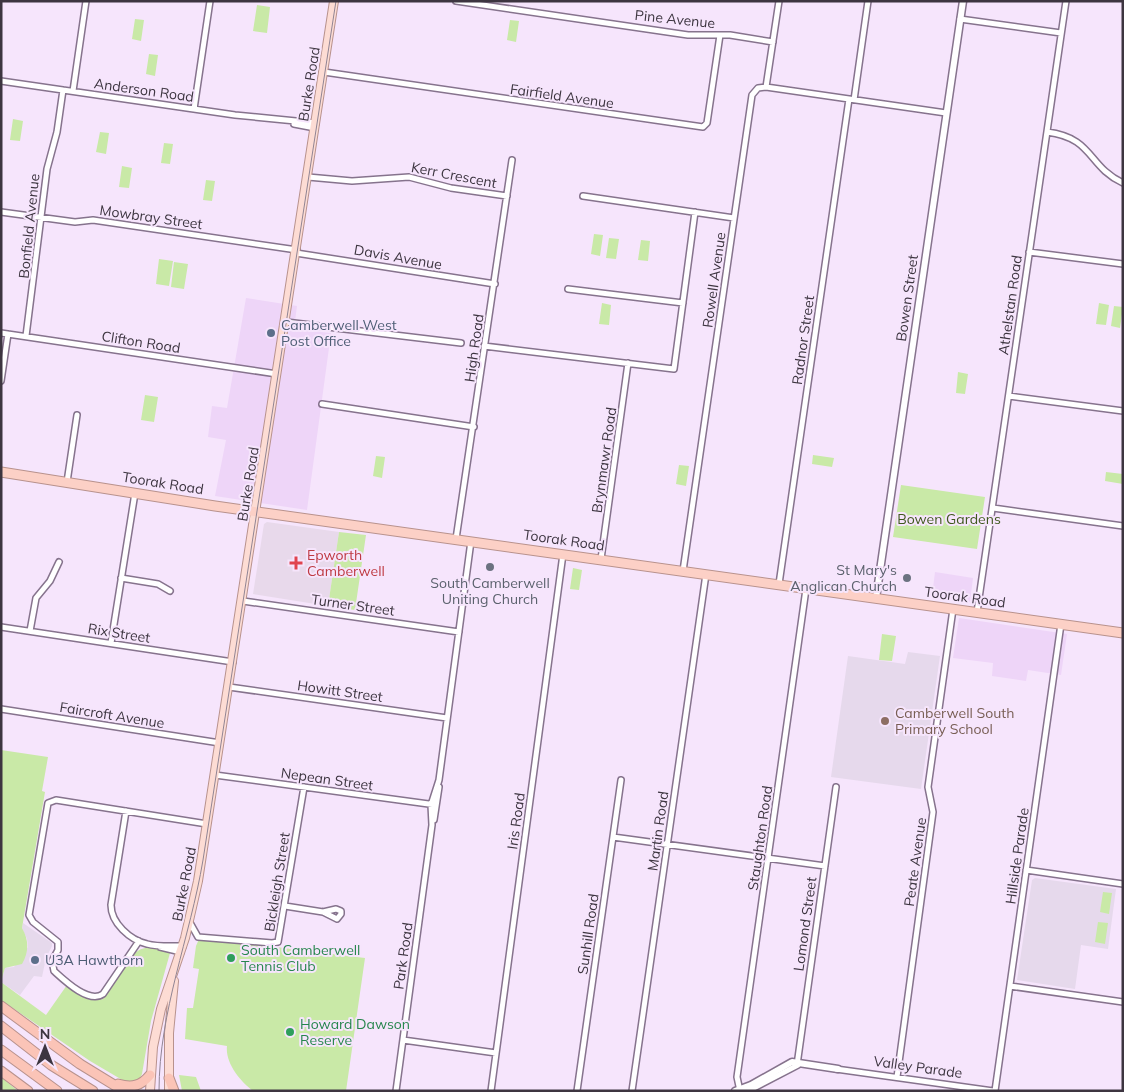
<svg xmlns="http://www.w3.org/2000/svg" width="1124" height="1092" viewBox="0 0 1124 1092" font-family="Mulish,sans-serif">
<rect width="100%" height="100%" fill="#f6e5fc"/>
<path fill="#eed5f8" d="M246 298 297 306 294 329 331 333 307 510 215 496 226 440 208 437 212 406 227 408Z
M935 572 973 578 970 602 932 596Z
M959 618 1067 634 1061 675 1028 670 1026 681 992 676 993 663 953 658Z"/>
<path fill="#e6d9ec" d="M908 652 940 656 921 789 831 777 848 656 905 664Z
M1035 878 1116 889 1108 949 1081 945 1075 989 1017 980 1032 880Z
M23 923 52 943V946L46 958 42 977 34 976 20 995 1 982 5 968 14 967 28 947 27 939 22 928Z"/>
<path fill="#e8d9eb" d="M267 522 339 532 328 606 253 594 264 524Z"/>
<path fill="#c9e9a7" d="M257 5 270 7 267 33 253 31Z
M135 19 144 20 141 41 132 39Z
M510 20 519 21 516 42 507 40Z
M149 54 158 55 155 76 146 74Z
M13 119 23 121 20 141 10 140Z
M100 132 109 133 106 154 96 152Z
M164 143 173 144 170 164 161 163Z
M122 166 132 168 129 188 119 187Z
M206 180 215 181 212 201 203 200Z
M594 234 603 235 600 256 591 254Z
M609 238 619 239 616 259 606 258Z
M641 240 650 241 648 261 638 260Z
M159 259 173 261 169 286 156 284Z
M174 262 188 264 184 289 171 287Z
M602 303 611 305 609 325 599 324Z
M1099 303 1109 305 1106 325 1096 324Z
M1114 306 1123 307 1120 328 1111 326Z
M958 372 968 374 965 394 956 393Z
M145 395 158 397 154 422 141 420Z
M813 455 834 458 832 467 812 464Z
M376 456 385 457 382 478 373 476Z
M679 465 689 466 686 486 676 484Z
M1106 472 1123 474V484L1105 481Z
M901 485 985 497 977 549 893 537Z
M339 532 366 535 355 610 328 606Z
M573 568 582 570 579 590 570 589Z
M882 634 896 636 892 661 879 660Z
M1 750 48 757 42 791 45 792 22 928C29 940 29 952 22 964L5 968 1 982 46 1015 67 985 90 1000 103 999 135 953C144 944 159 948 170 953L151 1021 142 1074 140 1078 132 1082 124 1081 90 1061 1 1000Z
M1103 892 1112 893 1109 914 1100 912Z
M1098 922 1108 923 1105 944 1095 942Z
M205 938 365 958 346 1091H253C240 1081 225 1063 227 1046L185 1039 187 1008H193L199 969 193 968 196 946 199 939Z
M179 1075 196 1077 201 1091H182Z
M1 1077 18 1091H1Z"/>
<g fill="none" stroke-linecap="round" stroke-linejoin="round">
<defs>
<path id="minor" d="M456 1 688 35H730L773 42
M960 19 1061 33
M324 72 703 127 707 123 720 35
M1 81 235 115 316 123
M766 87 946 113
M73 91 86 1
M854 100 868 1
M194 109 210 1
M294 124 315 128
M1047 132C1094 138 1087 166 1123 183
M308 177 352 181 409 177 451 188 507 196
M583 196 734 218
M1 212 75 222 93 220 297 250
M1029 252 1123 264
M296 253 495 284
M568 289 683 303
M286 322 461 343
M1 333 277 374
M26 336 47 169 57 132 63 90
M484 346 674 369 695 212
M1 381 8 334
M1009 396 1123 411
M322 404 474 427
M67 482 77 415
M993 508 1123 526
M456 539 512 160
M601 559 628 363
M683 571 752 95 758 88 766 87 779 1
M121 578 158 584 170 591
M779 584 849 99
M243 601 459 632
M977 612 1066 1
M1 627 233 662
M30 631 36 598 50 581 59 562
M111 643 135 493
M229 687 447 718
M1 709 220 743
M215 775 436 805
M126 811 111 905C111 923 130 940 147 944 158 947 171 946 183 946
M434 820 439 787
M613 837 825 866
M1026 870 1123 884
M285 906 323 912 336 909 341 911V914L337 919 323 912
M189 921 198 937 272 943 278 942 304 787
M139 941 103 994C89 1004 65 981 54 971L52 961 58 950V942L33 922 29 915 48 803 56 800 207 824
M160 947 181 952
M1010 986 1123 1002
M403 1040 496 1053
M797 1065 836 787
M836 1069 993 1091
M897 1077 933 812 928 787 953 609
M396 1091 432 825 431 805 439 780 471 541
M491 1091 563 554
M577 1091 621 780
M632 1091 706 574
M740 1091 737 1077 806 589
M748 1091 798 1065
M995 1091 1061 624"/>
<path id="tertiary" d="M876 598 963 1
M735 1091 751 1085 792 1062 838 1069"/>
<path id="primary" d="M150 1091 153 1047 161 1009 185 938 198 881 334 1
M169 1091V1033L174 981"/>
<path id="trunk" d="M1 472 215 506 1123 633"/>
<path id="motorway" d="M1 1006 80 1064 124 1091
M1 1026 51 1065 93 1091
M1 1050 57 1091
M1 1071 28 1091
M169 1078 174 1091
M118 1084C132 1088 141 1086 150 1075"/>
</defs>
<use href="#minor" stroke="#86738d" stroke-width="8"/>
<use href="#tertiary" stroke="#86738d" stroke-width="9"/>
<use href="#primary" stroke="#b8928d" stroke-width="10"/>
<use href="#trunk" stroke="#b8928d" stroke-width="11"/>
<use href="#motorway" stroke="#b8928d" stroke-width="11"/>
<use href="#minor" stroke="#fff" stroke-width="5"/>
<use href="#tertiary" stroke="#fff" stroke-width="6"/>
<use href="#primary" stroke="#fddcd4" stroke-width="8"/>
<use href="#trunk" stroke="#fcd0c6" stroke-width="9"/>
<use href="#motorway" stroke="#fbc4b7" stroke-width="9"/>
<path stroke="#908494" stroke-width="1" d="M159 1091C159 1011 190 938 203 860L336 1"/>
</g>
<g fill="#5c6f8a" stroke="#f6e5fc" stroke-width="2">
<circle cx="271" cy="333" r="5"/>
<circle cx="35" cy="960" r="5"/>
</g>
<path fill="#e0444e" stroke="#f6e5fc" stroke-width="2" d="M293.5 555.5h5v5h5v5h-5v5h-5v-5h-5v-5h5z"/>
<g fill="#6b7280" stroke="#f6e5fc" stroke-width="2">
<circle cx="490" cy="567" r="5"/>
<circle cx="907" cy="578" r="5"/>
</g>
<circle fill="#8d6e63" stroke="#f6e5fc" stroke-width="2" cx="885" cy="721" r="5"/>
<g fill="#2e9e5b" stroke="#f6e5fc" stroke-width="2">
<circle cx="231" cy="958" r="5"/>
<circle cx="290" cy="1032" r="5"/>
</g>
<g text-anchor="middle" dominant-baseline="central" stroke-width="4" stroke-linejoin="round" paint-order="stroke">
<g font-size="14" fill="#3d3540" stroke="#f6e5fc">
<text transform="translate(675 19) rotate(6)">Pine Avenue</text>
<text transform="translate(309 84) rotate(-81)">Burke Road</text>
<text transform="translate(144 90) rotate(8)">Anderson Road</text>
<text transform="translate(562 96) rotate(8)">Fairfield Avenue</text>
<text transform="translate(454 175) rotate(11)">Kerr Crescent</text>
<text transform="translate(151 217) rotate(8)">Mowbray Street</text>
<text transform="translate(29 226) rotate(-84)">Bonfield Avenue</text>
<text transform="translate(398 257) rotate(10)">Davis Avenue</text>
<text transform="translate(714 280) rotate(-82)">Rowell Avenue</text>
<text transform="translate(907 298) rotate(-82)">Bowen Street</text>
<text transform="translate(1010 305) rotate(-82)">Athelstan Road</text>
<text transform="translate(803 340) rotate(-82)">Radnor Street</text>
<text transform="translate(141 342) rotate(9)">Clifton Road</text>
<text transform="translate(474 348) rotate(-82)">High Road</text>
<text transform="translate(604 460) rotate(-82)">Brynmawr Road</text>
<text transform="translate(163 483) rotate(9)">Toorak Road</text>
<text transform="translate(248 484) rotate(-81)">Burke Road</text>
<text transform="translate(564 540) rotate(8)">Toorak Road</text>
<text transform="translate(965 597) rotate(8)">Toorak Road</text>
<text transform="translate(353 605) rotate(8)">Turner Street</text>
<text transform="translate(119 633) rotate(9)">Rix Street</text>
<text transform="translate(340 691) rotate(8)">Howitt Street</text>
<text transform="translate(112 715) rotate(9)">Faircroft Avenue</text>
<text transform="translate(327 779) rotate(8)">Nepean Street</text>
<text transform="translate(516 821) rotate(-82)">Iris Road</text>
<text transform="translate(658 831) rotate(-82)">Martin Road</text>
<text transform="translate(760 838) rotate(-82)">Staughton Road</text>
<text transform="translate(1017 856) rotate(-82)">Hillside Parade</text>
<text transform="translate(915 862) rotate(-82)">Peate Avenue</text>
<text transform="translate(277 882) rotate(-81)">Bickleigh Street</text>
<text transform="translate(184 884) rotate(-79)">Burke Road</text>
<text transform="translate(805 924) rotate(-82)">Lomond Street</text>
<text transform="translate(588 934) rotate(-82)">Sunhill Road</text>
<text transform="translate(403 956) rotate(-82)">Park Road</text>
<text transform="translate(918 1067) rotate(8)">Valley Parade</text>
</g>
<g font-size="14" fill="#4e5e75" stroke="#f6e5fc" text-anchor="start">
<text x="281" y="325">Camberwell West<tspan x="281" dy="16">Post Office</tspan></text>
<text x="45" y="960">U3A Hawthorn</text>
</g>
<g font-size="14" fill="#3f581d" stroke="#f6e5fc">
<text x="949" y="519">Bowen Gardens</text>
</g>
<g font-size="14" fill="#be3a42" stroke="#f6e5fc" text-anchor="start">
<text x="307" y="555">Epworth<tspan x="307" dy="16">Camberwell</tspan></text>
</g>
<g font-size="14" fill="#5b616d" stroke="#f6e5fc" text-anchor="end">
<text x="897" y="570">St Mary's<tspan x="897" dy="16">Anglican Church</tspan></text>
<text x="490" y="583" text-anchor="middle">South Camberwell<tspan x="490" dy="16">Uniting Church</tspan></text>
</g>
<g font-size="14" fill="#785e54" stroke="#f6e5fc" text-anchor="start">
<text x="895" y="713">Camberwell South<tspan x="895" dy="16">Primary School</tspan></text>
</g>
<g font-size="14" fill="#27864d" stroke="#f6e5fc" text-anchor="start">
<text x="241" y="950">South Camberwell<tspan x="241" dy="16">Tennis Club</tspan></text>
<text x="300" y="1024">Howard Dawson<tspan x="300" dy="16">Reserve</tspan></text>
</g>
</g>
<rect width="1124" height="1092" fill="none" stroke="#3d3540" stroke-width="5"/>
<g transform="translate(45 1047)" stroke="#f6e5fc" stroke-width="4" paint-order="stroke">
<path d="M0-4L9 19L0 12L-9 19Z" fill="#3d3540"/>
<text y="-8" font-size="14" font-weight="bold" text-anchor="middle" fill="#3d3540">N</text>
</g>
</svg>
